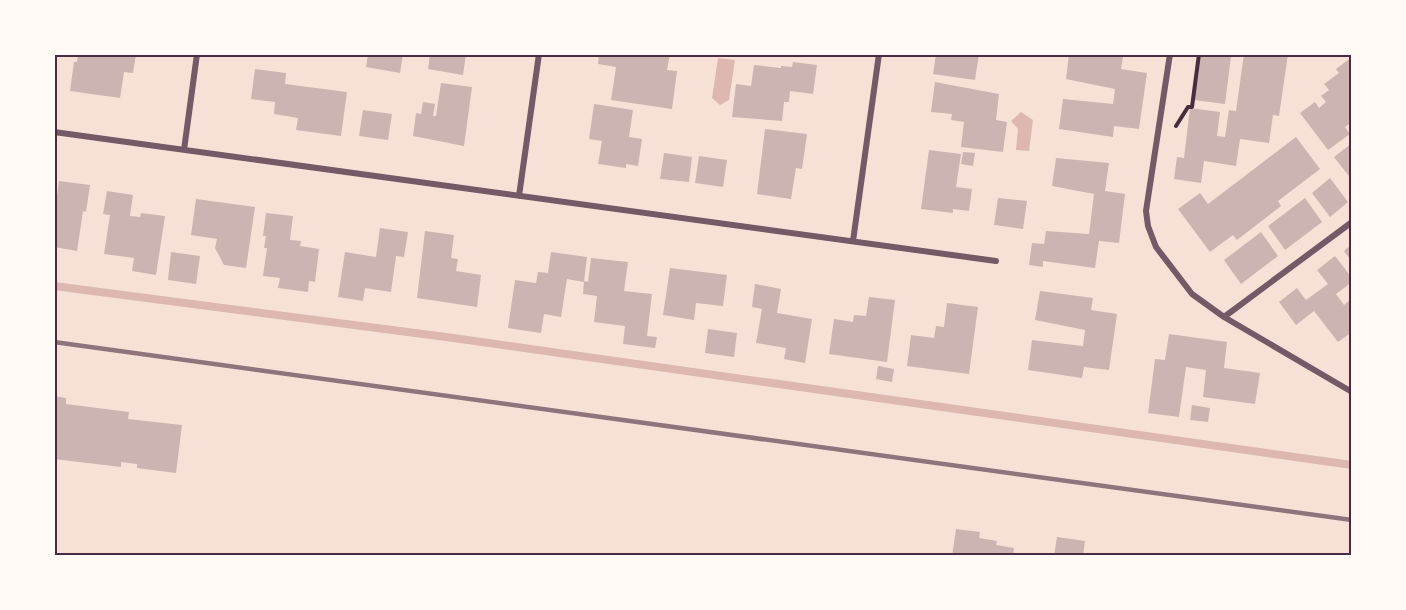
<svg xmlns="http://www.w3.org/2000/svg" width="1406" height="610" viewBox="0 0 1406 610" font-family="Arial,sans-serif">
<rect width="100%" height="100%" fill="#f7e1d7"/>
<path fill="#dcb8b0" d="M718 58 735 60 729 100 720 105 712 98Z
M1021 112 1033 120 1029 151 1016 150 1018 129 1011 121Z"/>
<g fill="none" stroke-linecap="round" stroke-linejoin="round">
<path stroke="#dcb8b0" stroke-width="8" d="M54 286 446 337 1352 465"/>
</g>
<path fill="#ccb4b1" d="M78 54H136L133 73 124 72 120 98 70 91 74 62H77Z
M368 54H403L400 73 366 67Z
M430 54H466L463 75 428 69Z
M599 54H670L667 70 677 71 672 109 611 100 616 67 598 64Z
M936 54H979L975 80 933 74Z
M1069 54 1123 57 1121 69 1147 73 1139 129 1114 126 1113 137 1059 129 1063 99 1113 104 1115 89 1066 79Z
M1200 54 1231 57 1225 104 1194 100Z
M1244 54H1288L1279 116 1273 115 1269 143 1240 139 1236 166 1204 161 1201 183 1174 179 1177 157 1184 158 1190 108 1220 112 1217 136 1225 137 1229 110 1236 111Z
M1352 57V122L1345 127 1350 134 1328 150 1300 113 1315 102 1319 108 1326 102 1321 96 1329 90 1324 84 1339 73 1336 69Z
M793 62 817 65 813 94 790 91 789 102H784L782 121 732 117 736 84 751 86 754 65 781 68V66L792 67Z
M255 69 286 73 285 84 347 92 341 136 296 130 298 118 274 114 275 102 251 99Z
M935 82 999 94 996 120 1007 122 1003 152 961 147 964 122 951 120 952 114 931 112Z
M441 83 472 87 464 146 413 136 416 113 421 114 423 102 435 104 433 116H436Z
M594 104 633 110 629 137 642 139 638 166 626 164V168L598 164 602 141 589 139Z
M363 110 392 114 388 140 359 136Z
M765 129 807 134 802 169 796 168 791 199 757 194Z
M1296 137 1320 169 1278 201 1281 206 1237 240 1233 235 1210 252 1178 209 1200 193 1208 204Z
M1352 143V180L1334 157Z
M929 150 961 154 956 187 972 189 969 211 953 209V213L921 209Z
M963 152 975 153 973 166 961 164Z
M664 153 692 157 689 182 660 179Z
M699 156 727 160 723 187 695 183Z
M1056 158 1109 163 1105 191 1125 194 1119 243 1099 241 1095 268 1043 261V267L1029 265 1032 243 1044 244 1046 231 1089 234 1094 194 1052 186Z
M1330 178 1348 202 1330 217 1312 193Z
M59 181 90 185 86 212 83 211 77 251 54 247V203L56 204Z
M107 191 133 195 130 216 140 217 141 213 165 216 156 275 132 271 134 258 104 254 110 215 103 214Z
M998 198 1027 201 1023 229 994 225Z
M1305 198 1322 222 1285 250 1268 226Z
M196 199 255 207 246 268 224 265 215 248 217 239 191 235Z
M266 213 293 216 290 240 301 241 300 246 319 249 315 282 309 281 308 292 278 288 280 278 263 276 267 248H264L266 236H263Z
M380 228 408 232 404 257 396 256 391 292 365 288 363 301 338 297 345 252 376 257Z
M425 231 454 235 451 258 458 259 456 271 481 275 477 307 417 298Z
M1261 232 1278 256 1241 284 1224 260Z
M1352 244V262L1344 251Z
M171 252 200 256 196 284 168 280Z
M551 252 587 257 584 282 567 279 561 317 544 314 541 333 508 328 515 280 536 283 538 272 548 273Z
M1335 256 1352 278V282L1336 294 1344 305 1352 298V332L1338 342 1314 311 1296 325 1279 302 1297 288 1306 300 1328 284 1317 270Z
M591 258 628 262 624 291 652 294 647 336 657 337 655 348 623 344 625 326 594 322 597 296 583 294 584 281 588 282Z
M670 268 727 275 723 306 696 303 694 320 663 315Z
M755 284 781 289 777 313 812 319 805 363 784 359 786 348 756 343 762 309 752 307Z
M1040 291 1093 298 1091 310 1117 314 1109 370 1084 367 1082 378 1028 370 1032 340 1083 346 1085 330 1035 320Z
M869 297 895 300 887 362 829 354 834 319 853 322 854 315 866 316Z
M947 303 978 307 969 374 907 366 911 335 934 338 936 326 944 327Z
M708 329 737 333 734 357 705 353Z
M1169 334 1227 342 1224 368 1260 373 1255 404 1203 397 1206 370 1186 367 1179 417 1148 413 1155 359 1165 360Z
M878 366 894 369 892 382 876 379Z
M54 396 66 398V404L129 412 128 419 182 425 176 473 137 468V464L121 462V467L54 459Z
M1192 405 1210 408 1208 422 1190 420Z
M956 529 980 532 979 538 997 541 996 545 1014 548 1013 556H952Z
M1057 537 1085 541 1083 556H1054Z"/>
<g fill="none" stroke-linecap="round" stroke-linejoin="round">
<path stroke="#4a2c40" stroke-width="4" d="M1176 126 1188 107H1192L1199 54"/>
<path stroke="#755966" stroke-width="6" d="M1170 54 1146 211 1148 226 1156 247 1192 294 1224 317 1352 392
M54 132 996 261
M184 150 197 54
M519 196 539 54
M853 241 879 54
M1224 317 1352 222"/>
<path stroke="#8f747c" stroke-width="4.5" d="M54 342 1352 520"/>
</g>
<rect width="1406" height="610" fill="none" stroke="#fffaf5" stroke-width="111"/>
<rect x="56" y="56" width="1294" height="498" fill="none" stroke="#4a2c40" stroke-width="2"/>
</svg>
